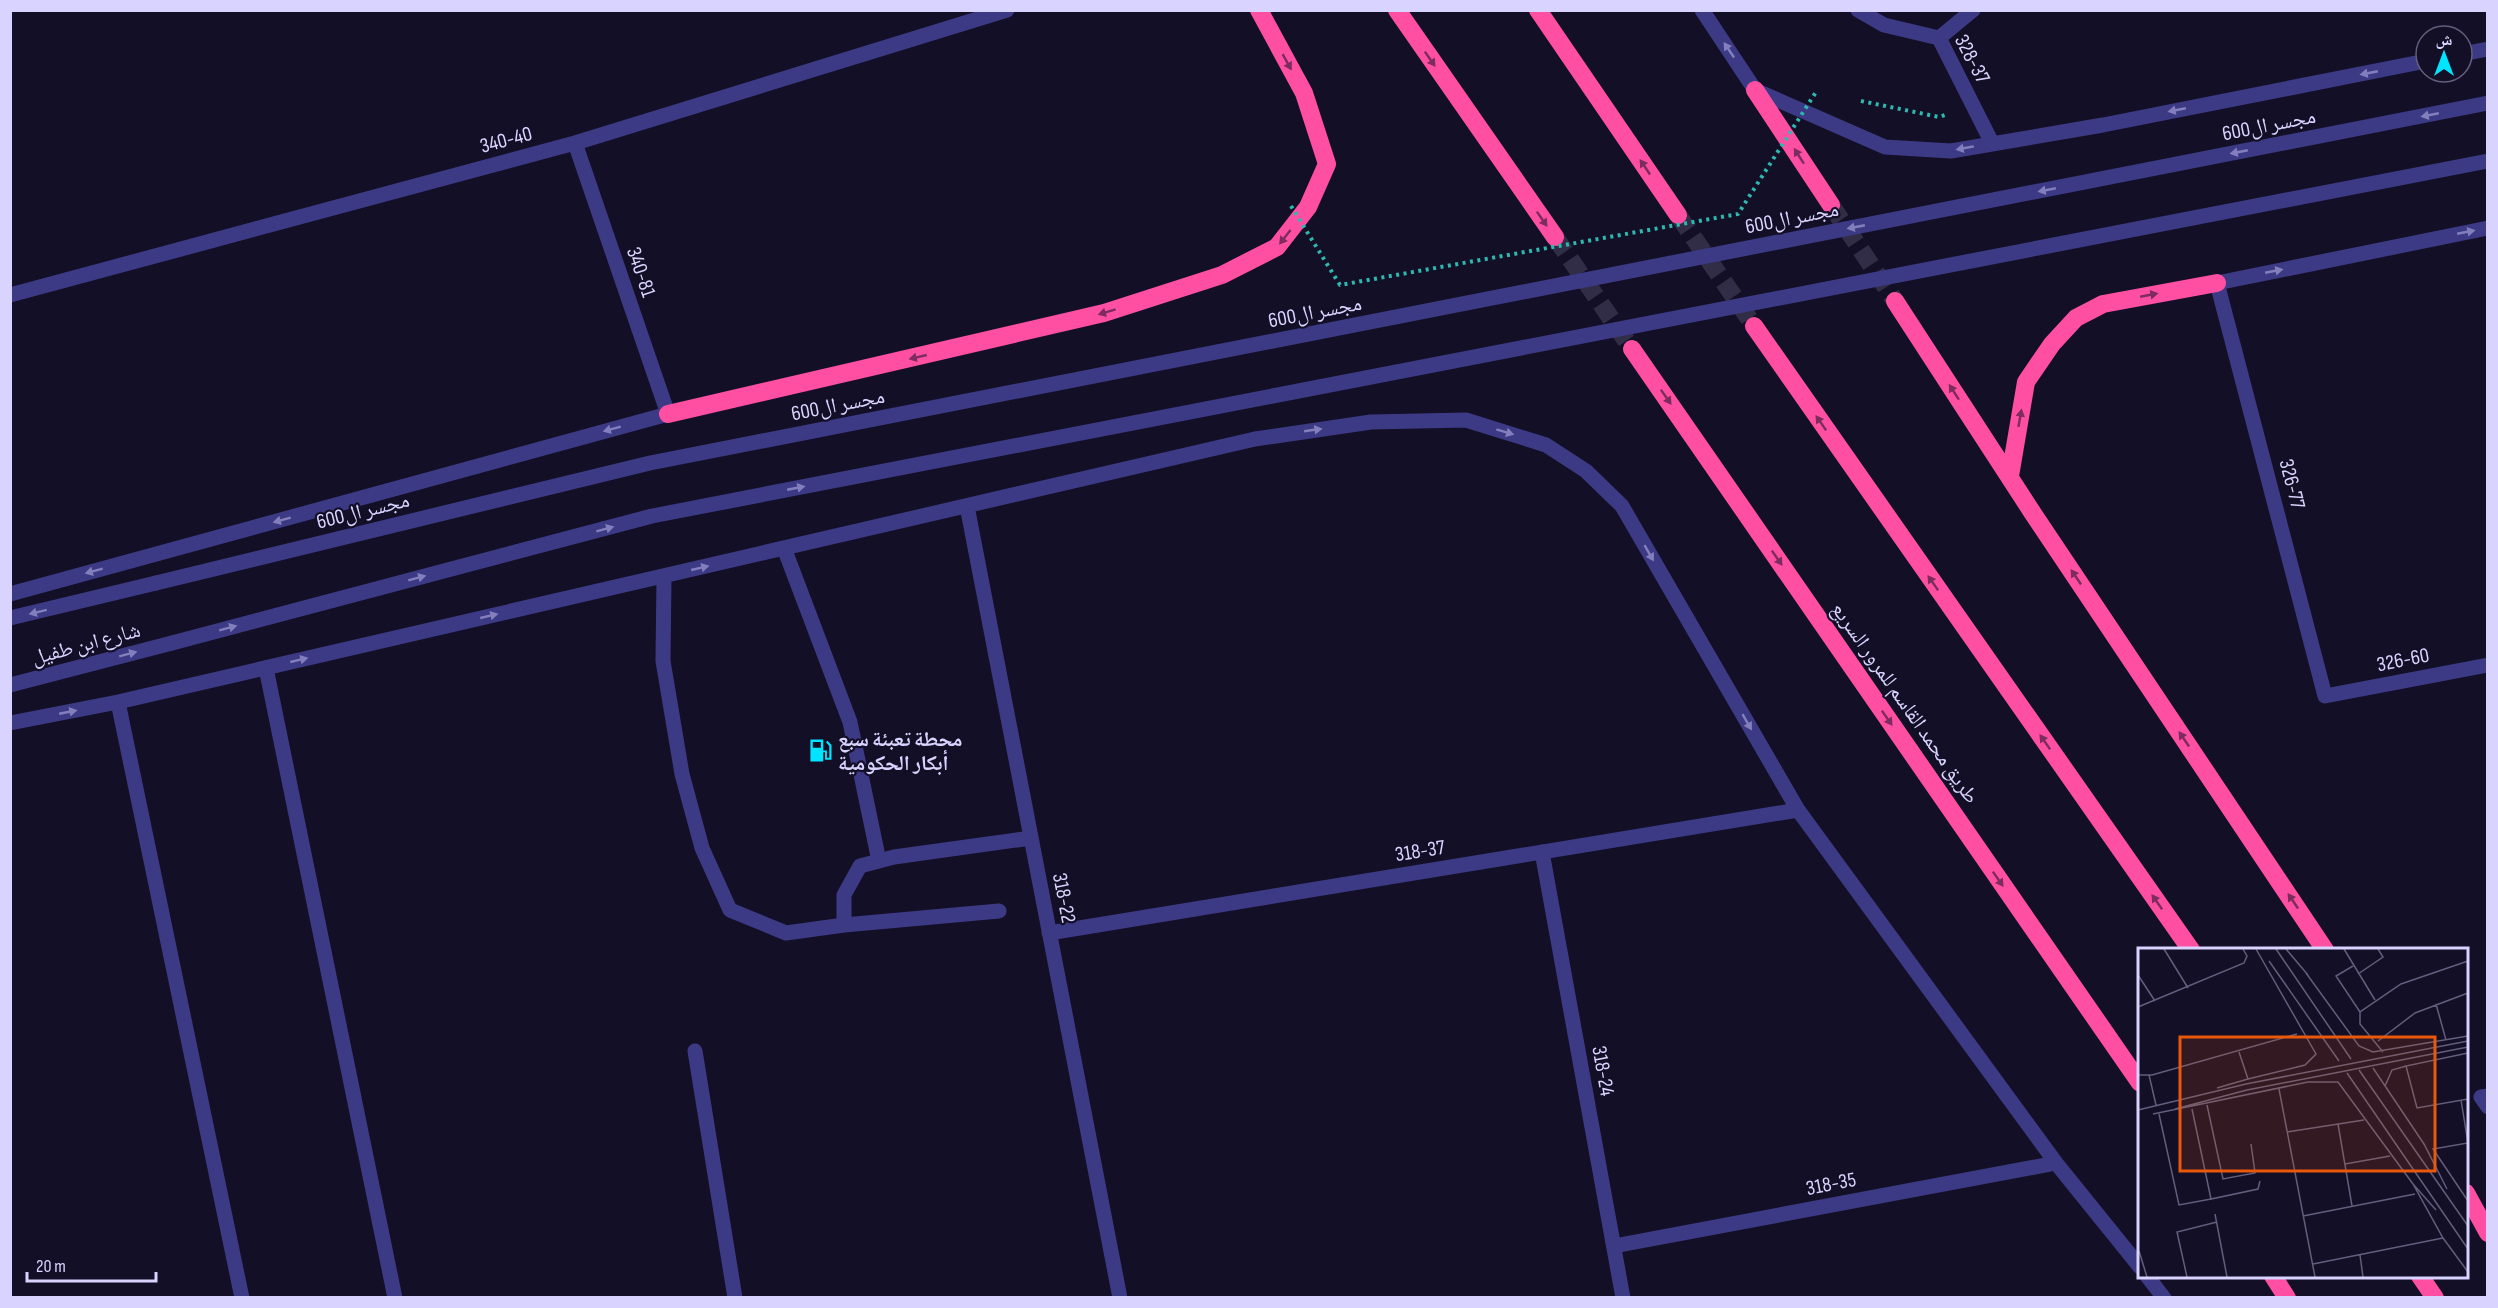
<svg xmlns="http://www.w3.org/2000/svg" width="2498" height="1308" viewBox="0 0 2498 1308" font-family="'Sofia Sans Condensed','Noto Naskh Arabic',sans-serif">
<rect width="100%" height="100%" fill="#130f26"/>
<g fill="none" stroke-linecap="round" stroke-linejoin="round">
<path stroke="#312d47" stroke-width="18" stroke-dasharray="18 9" stroke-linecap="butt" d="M1831 205 1895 301
M1678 215 1754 326
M1555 237 1632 349"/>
<path stroke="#2fb8b0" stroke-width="4" stroke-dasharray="3 4.5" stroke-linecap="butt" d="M1861 101 1939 117 1945 115"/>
<path stroke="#3d3a85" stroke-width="15" d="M1702 10 1755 90 1885 147 1951 151 2103 125 2426 61
M1858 10 1884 25 1939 38 1992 143
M1939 38 1973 10
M2462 54 2488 49
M2488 228 2217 283 2325 696 2488 665
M10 295 575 143 1007 10
M967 506 1120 1298
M784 548 850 722 879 861
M664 576 663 661 682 774 702 848 730 910 786 933 844 925 999 911
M10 594 668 414 575 143
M10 618 156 583
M266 668 395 1298
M10 685 172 643
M118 702 242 1298
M10 723 118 702 1255 439 1371 422 1466 420 1546 445 1586 471 1622 506 1798 810 2056 1163 2140 1267
M1542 852 1623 1298
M844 925V895L860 866 894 857 1031 838
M1049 933 1798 810
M695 1051 735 1298
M2488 1096 2481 1097 2488 1107
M1614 1246 2056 1163
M2147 1276 2164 1298"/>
<path stroke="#ff4fa3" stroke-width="18" d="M1397 10 1555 237
M1538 10 1678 215
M1755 90 1831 205
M1895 301 2032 512 2325 950
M1754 326 2191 950
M1632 349 2140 1083
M668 414 1104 313 1222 275 1277 247 1308 207 1327 164 1304 93 1259 10
M2010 476 2026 382 2052 344 2076 318 2103 304 2217 283
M2466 1193 2488 1233
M2273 1276 2287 1298
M2420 1276 2435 1298"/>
<path stroke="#2fb8b0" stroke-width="4" stroke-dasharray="3 4.5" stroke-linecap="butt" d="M1291 206 1340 285 1738 214 1816 92"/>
<path stroke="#3d3a85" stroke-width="15" d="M156 583 650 463 2488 103
M172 643 652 516 2488 161"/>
</g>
<defs><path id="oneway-solid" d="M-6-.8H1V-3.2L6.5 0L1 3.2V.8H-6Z" transform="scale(1.5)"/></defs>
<g fill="#837fbc">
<use href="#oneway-solid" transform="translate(1729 50) rotate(-124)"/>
<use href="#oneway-solid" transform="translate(2369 73) rotate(169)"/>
<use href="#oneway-solid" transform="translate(2177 110) rotate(169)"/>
<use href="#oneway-solid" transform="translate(2430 115) rotate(169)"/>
<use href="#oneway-solid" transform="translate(1965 148) rotate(170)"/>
<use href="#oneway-solid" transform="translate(2239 152) rotate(169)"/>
<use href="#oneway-solid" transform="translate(2047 190) rotate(169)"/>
<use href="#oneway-solid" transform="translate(1856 227) rotate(169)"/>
<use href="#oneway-solid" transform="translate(2466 232) rotate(-11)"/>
<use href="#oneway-solid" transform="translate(2274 271) rotate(-11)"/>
<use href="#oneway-solid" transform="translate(612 429) rotate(165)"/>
<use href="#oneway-solid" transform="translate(1313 430) rotate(-8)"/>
<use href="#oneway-solid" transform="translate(1505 432) rotate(17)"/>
<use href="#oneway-solid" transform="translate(796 488) rotate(-11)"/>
<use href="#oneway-solid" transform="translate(282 520) rotate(165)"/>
<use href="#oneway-solid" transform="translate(605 529) rotate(-15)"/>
<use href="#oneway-solid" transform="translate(1649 553) rotate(60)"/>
<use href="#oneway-solid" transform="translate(700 568) rotate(-13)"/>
<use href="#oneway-solid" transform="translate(94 571) rotate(165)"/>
<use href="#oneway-solid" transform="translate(417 578) rotate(-15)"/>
<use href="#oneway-solid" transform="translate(38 612) rotate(166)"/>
<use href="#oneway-solid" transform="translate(489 616) rotate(-13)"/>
<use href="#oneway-solid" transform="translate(228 628) rotate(-15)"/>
<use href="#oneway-solid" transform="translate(128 654) rotate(-15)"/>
<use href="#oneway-solid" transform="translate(299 660) rotate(-13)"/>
<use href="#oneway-solid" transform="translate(68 712) rotate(-11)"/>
<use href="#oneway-solid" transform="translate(1747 722) rotate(60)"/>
</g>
<g fill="#7d2c5e">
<use href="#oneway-solid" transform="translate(1430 59) rotate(55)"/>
<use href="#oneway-solid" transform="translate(1287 62) rotate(61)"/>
<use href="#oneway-solid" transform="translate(1799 156) rotate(-123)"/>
<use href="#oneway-solid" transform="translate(1645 167) rotate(-124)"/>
<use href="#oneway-solid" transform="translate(1542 219) rotate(55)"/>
<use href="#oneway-solid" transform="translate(1285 237) rotate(128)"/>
<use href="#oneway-solid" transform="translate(2149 295) rotate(-11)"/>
<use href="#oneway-solid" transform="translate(1107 312) rotate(163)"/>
<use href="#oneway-solid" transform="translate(918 357) rotate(167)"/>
<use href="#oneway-solid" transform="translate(1954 392) rotate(-123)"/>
<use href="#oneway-solid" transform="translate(1666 397) rotate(55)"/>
<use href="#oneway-solid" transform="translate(2020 418) rotate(-80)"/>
<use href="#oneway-solid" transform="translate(1821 423) rotate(-125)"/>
<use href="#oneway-solid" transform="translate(1777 558) rotate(55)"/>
<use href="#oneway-solid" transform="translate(2076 577) rotate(-124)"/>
<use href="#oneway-solid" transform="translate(1933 583) rotate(-125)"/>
<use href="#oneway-solid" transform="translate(1887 718) rotate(55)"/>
<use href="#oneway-solid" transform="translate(2184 739) rotate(-124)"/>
<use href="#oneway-solid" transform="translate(2045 742) rotate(-125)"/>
<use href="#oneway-solid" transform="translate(1998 879) rotate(55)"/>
<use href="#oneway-solid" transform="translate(2293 901) rotate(-124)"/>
<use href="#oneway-solid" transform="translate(2157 902) rotate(-125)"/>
</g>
<defs>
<symbol id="fuel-bare" viewBox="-9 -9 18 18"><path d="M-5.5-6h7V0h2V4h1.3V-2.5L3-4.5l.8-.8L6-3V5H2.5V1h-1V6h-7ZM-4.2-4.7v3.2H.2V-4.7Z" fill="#00e5ff" stroke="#130f26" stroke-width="2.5" paint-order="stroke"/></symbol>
</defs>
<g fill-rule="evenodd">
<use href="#fuel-bare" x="804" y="734" width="33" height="33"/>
</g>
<g text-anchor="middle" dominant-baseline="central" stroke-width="4.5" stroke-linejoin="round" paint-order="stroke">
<g font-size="21" fill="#d9d4ff" stroke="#130f26">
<text transform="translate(1972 59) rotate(62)">328-37</text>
<text transform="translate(2269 125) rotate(-11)">مجسر ال600</text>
<text transform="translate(506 140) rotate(-15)">340-40</text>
<text transform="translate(1792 218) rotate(-11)">مجسر ال600</text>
<text transform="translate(641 272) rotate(71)">340-81</text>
<text transform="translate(1315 312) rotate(-11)">مجسر ال600</text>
<text transform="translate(838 405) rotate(-11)">مجسر ال600</text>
<text transform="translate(2292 484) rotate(75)">326-77</text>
<text transform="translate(363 511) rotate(-14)">مجسر ال600</text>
<text transform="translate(86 644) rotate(-15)">شارع ابن طفيل</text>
<text transform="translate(2403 660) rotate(-11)">326-60</text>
<text transform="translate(1905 703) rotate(55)">طريق محمد القاسم للمرور السريع</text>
<text transform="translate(1420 851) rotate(-9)">318-37</text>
<text transform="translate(1064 898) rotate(79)">318-22</text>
<text transform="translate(1603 1071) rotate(80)">318-24</text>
<text transform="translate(1831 1184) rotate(-11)">318-35</text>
</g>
<g font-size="21" font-weight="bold" fill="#d9d4ff" stroke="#130f26" text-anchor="start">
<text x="838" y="739">محطة تعبئة سبع<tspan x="838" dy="24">أبكار الحكومية</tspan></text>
</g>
</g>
<g transform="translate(2138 948)">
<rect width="330" height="330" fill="#130f26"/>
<path fill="none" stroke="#625e7d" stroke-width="1.5" d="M26 1 50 40M138 1 213 111M148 1 170 27M206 1 237 52M131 13 201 113M215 18 198 28 222 64M168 25 221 98 235 104 330 88M220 26 245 9 240 1M0 27 17 53M298 56 308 92M0 59 106 15 109 8 105 1M240 93 277 65 330 45M245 104 222 76V64L263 36 330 13M330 105 268 118 279 160 330 151M235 120 286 196 309 241M221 122 330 278M209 125 330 301M0 127H14L159 86M11 127 18 157M110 131 167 117 178 106 118 1M247 138 254 122 268 118M79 140 110 131 101 104M141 141 177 329M323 152 330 195 295 201 330 253M69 157 85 231 117 225 113 196M37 161 109 142 330 99M54 161 73 251 120 241 122 233M0 162 108 136 330 93M15 166 170 134H200L275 236 305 290 330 324M21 166 41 257 73 251M200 176 214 258M149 184 226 172M207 216 252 208M275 236 298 262M77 266 89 329M165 268 277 246M1 303 9 329M222 307 225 329M175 316 305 290M49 329 39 284 79 274"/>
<path fill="#e8590c" fill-opacity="0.15" stroke="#e8590c" stroke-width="3" d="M42 89H297V223H42Z"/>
<rect width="330" height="330" fill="none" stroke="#d9d4ff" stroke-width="3"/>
</g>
<rect width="2498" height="1308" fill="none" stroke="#d9d4ff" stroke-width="24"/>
<g transform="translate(2444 54)"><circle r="28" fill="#130f26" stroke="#625e7d" stroke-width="1.5"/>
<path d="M0-4.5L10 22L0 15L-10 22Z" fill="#00e5ff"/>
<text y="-9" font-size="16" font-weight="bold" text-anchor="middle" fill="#d9d4ff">ش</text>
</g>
<path d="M27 1272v9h129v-9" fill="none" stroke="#d9d4ff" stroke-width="3"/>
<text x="36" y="1272" font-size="18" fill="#d9d4ff" stroke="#130f26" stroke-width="4.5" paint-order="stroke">20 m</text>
</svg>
